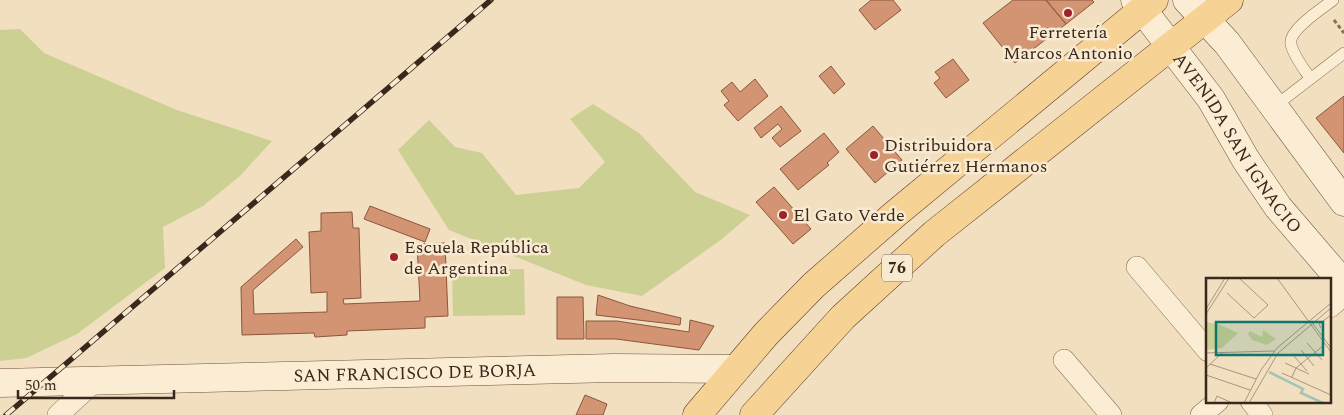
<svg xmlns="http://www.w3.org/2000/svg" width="1344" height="415" viewBox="0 0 1344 415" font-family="Spectral,serif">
<rect width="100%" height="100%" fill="#f1dfc0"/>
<path fill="#ccd093" d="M20 29 44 53 177 110 272 141 240 176 203 206 163 227 165 268 77 334 26 358 0 361V30Z
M593 104 639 133 695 192 750 215 722 239 642 296 586 285 449 230 398 150 429 120 455 147 482 153 516 195 579 188 605 162 570 119Z
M524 269 525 315 453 316 452 270Z"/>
<path fill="#d29473" stroke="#8c563b" d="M871 0H893L901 10 875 30 859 10Z
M1013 0H1046L1066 24 1015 63 983 23Z
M1046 0H1092L1094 2 1066 24Z
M953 59 969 80 946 98 934 83 940 78 935 72Z
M831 66 845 84 834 94 819 76Z
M755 79 768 96 738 121 724 105 729 101 721 91 732 82 740 92Z
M1344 96V153L1316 118Z
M781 106 801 131 780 147 772 138 782 129 778 124 761 138 754 128Z
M873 126 902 160 875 183 846 149Z
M824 133 839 152 827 163 829 165 798 190 780 169Z
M774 187 811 229 793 244 756 202Z
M370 206 430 229 425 242 364 219Z
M352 212 353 228H359L361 298 343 299 344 304 420 301 417 244 445 243 448 316 425 317V328L347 331V335L315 337 314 333 242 335 241 287 296 239 303 247 253 290 254 314 327 312V292L311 293 309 232 321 231V213Z
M598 295 630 306 681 318 680 325 596 315Z
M557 297H583L584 339H557Z
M690 320 714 326 699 350 616 339H586V321H617L689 332Z
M585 395 607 404 603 415H576Z"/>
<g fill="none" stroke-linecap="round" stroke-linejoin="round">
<defs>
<path id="lane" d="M1310 78C1304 69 1293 55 1291 44 1288 30 1323 8 1333 0
M1275 106 1344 53"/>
<path id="street" d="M1137 267 1208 351
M1330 307 1344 295
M1064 360 1111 415
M1251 401 1262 415
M58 415 95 381
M1201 415 1218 401"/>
<g id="secondary">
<path id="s1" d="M1135 0 1211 99 1246 160 1278 207 1344 284"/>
<path d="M1187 0 1227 43 1344 202"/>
<path id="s2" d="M0 383 614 368 736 369"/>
</g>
<path id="primary" d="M697 415 766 334 814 285 894 215 1154 0
M754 415 843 317 934 234 1229 0"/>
</defs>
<use href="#lane" stroke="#8b6f57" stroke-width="12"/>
<use href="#street" stroke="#8b6f57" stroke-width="22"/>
<use href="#secondary" stroke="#6d503a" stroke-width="29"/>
<use href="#primary" stroke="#583d2b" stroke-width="29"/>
<path stroke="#8b6f57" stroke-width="3" stroke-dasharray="4 2.5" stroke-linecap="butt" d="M1334 20 1344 33"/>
<use href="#lane" stroke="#fbedd4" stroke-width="11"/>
<use href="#street" stroke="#fbedd4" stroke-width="21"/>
<use href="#secondary" stroke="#fbedd4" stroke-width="28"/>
<use href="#primary" stroke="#f7d295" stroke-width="28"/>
<defs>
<path id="rail" d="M6 415 491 0"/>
</defs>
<use href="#rail" stroke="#3a281c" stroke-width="5.5"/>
<use href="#rail" stroke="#f8ead0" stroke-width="4" stroke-dasharray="11" stroke-linecap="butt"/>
</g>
<g fill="#9e222b" stroke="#f8ead0" stroke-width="2">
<circle cx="1068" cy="13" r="5"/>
<circle cx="874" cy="155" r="5"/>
<circle cx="783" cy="215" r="5"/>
<circle cx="394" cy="257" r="5"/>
</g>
<g text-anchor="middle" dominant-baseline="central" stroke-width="5" stroke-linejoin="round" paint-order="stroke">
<rect fill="#f8ead0" stroke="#736252" stroke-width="1" x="882" y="254.5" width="30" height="27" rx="4"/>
<g font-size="16" font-weight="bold" fill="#3a281c">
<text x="897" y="268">76</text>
</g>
<g font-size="18" fill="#3a281c" stroke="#f8ead0" text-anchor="start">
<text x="1068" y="32" text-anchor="middle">Ferretería<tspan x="1068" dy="21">Marcos Antonio</tspan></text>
<text x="884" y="145">Distribuidora<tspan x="884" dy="21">Gutiérrez Hermanos</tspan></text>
<text x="793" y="215">El Gato Verde</text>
<text x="404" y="247">Escuela República<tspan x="404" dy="21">de Argentina</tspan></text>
</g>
<g font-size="18" fill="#3a281c" stroke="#f8ead0">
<text stroke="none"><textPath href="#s1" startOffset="176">AVENIDA SAN IGNACIO</textPath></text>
<text stroke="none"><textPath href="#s2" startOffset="415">SAN FRANCISCO DE BORJA</textPath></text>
</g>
</g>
<g transform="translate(1206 278)">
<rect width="125" height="125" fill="#f1dfc0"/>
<path d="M0 44 12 46 32 55 16 70 0 72ZM57 52 70 61 61 67 46 62 42 56 44 53 56 59Z" fill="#ccd093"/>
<path fill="none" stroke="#a3c3b7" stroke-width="2.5" d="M63 94 97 111 95 115 117 125"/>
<path fill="none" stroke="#a8967e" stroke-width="1" d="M71 0 125 74M21 15 48 40 62 27 33 0M0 31 19 0M0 36 23 0M105 43 125 70M115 50 113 46 125 37M101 65 116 82M95 72 108 88M0 75 68 73M87 77 101 93M79 85 103 96M4 86 50 101M0 90 17 74M76 95 125 117M0 97 44 112M86 99 90 90 118 67M8 125 11 118 26 125M38 125 55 92 71 70 125 25M43 125 72 75 125 30"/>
<path fill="#0f766e" fill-opacity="0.15" stroke="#0f766e" stroke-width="2.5" d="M10 44H117V77H10Z"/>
<rect width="125" height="125" fill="none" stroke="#3a281c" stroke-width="2.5"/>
</g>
<path d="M18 390v8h156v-8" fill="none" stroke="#3a281c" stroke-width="2.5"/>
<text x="25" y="390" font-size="15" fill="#3a281c" stroke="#f8ead0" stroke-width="4" paint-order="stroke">50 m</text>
</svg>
